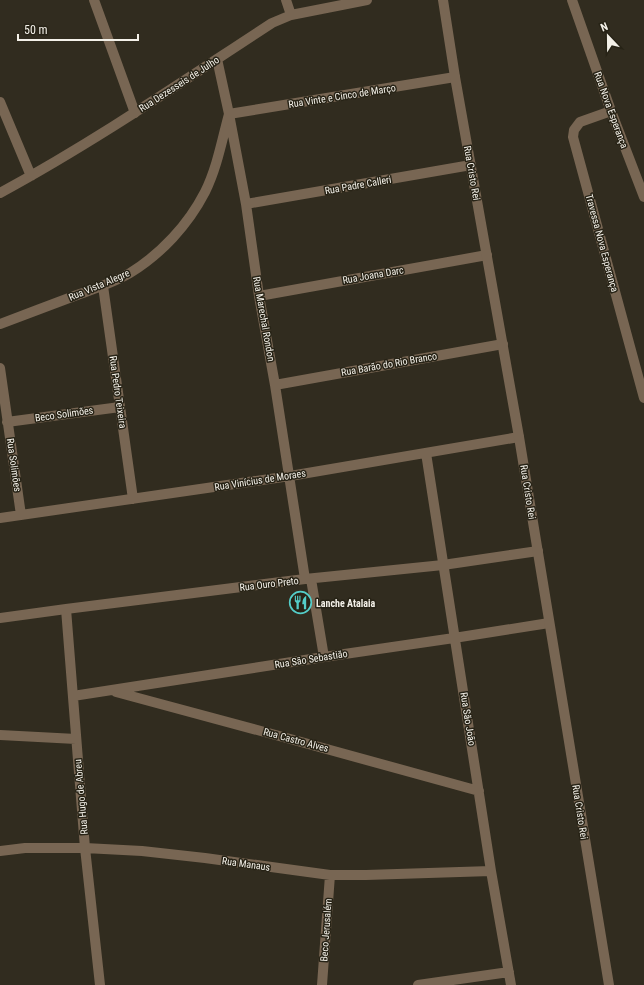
<svg xmlns="http://www.w3.org/2000/svg" width="644" height="985" viewBox="0 0 644 985" font-family="'Roboto Condensed',sans-serif">
<rect width="100%" height="100%" fill="#312c1f"/>
<g fill="none" stroke-linecap="round" stroke-linejoin="round">
<path stroke="#786653" stroke-width="10" d="M94 0 135 113
M286 0 291 15
M572 0 611 111 644 197
M217 59 229 114 246 204 259 296 275 385 305 579
M0 102 31 176
M611 111 580 122 574 130 573 137 644 398
M0 193C94 142 183 81 272 23L291 15 367 0
M246 204 471 165
M103 286 133 499
M259 296 487 255
M0 324C26 314 51 305 77 295 94 289 113 283 130 273 161 254 188 225 205 192 217 168 222 140 229 114L455 77
M0 368 21 515
M275 385 503 344
M7 422 120 407
M426 453 491 871 511 985
M0 518 290 476 519 437
M311 579 324 657
M66 609 85 848 100 985
M0 618 66 609 305 579 443 565 538 551
M116 692 283 737 479 791
M73 696 324 657 454 638 549 623
M0 735 76 739
M0 851 25 848H85L142 851 205 858 330 875H366L491 871
M322 985 330 875
M418 985 509 972"/>
<path stroke="#786653" stroke-width="10" d="M443 0 455 77 519 437 609 985"/>
</g>
<defs>
<symbol id="restaurant-ring" viewBox="-11 -11 22 22"><circle r="9.5" fill="#272316" stroke="#54cdc8" stroke-width="1.5"/><path d="M-5-6h1v4h1v-4h1v4h1v-4h1v5L-1.5 .5V6h-2V.5L-5-1ZM5-6V6H3V1.5H1.5Q1.5-4 5-6Z" fill="#54cdc8"/></symbol>
</defs>
<g fill-rule="evenodd">
<use href="#restaurant-ring" x="288" y="590" width="25" height="25"/>
</g>
<g text-anchor="middle" dominant-baseline="central" stroke-width="3" stroke-linejoin="round" paint-order="stroke">
<g font-size="10" fill="#f4f1e9" stroke="#272316">
<text transform="translate(179 84) rotate(-33)">Rua Dezesseis de Julho</text>
<text transform="translate(342 96) rotate(-9)">Rua Vinte e Cinco de Março</text>
<text transform="translate(611 110) rotate(70)">Rua Nova Esperança</text>
<text transform="translate(472 173) rotate(80)">Rua Cristo Rei</text>
<text transform="translate(358 185) rotate(-10)">Rua Padre Calleri</text>
<text transform="translate(602 243) rotate(75)">Travessa Nova Esperança</text>
<text transform="translate(373 275) rotate(-10)">Rua Joana Darc</text>
<text transform="translate(99 285) rotate(-23)">Rua Vista Alegre</text>
<text transform="translate(264 319) rotate(80)">Rua Marechal Rondon</text>
<text transform="translate(389 364) rotate(-10)">Rua Barão do Rio Branco</text>
<text transform="translate(118 392) rotate(82)">Rua Pedro Teixeira</text>
<text transform="translate(64 414) rotate(-8)">Beco Solimões</text>
<text transform="translate(14 465) rotate(82)">Rua Solimões</text>
<text transform="translate(260 480) rotate(-9)">Rua Vinícius de Moraes</text>
<text transform="translate(528 492) rotate(81)">Rua Cristo Rei</text>
<text transform="translate(269 584) rotate(-7)">Rua Ouro Preto</text>
<text transform="translate(311 659) rotate(-9)">Rua São Sebastião</text>
<text transform="translate(468 719) rotate(81)">Rua São João</text>
<text transform="translate(296 740) rotate(15)">Rua Castro Alves</text>
<text transform="translate(81 797) rotate(-95)">Rua Hugo de Abreu</text>
<text transform="translate(580 812) rotate(81)">Rua Cristo Rei</text>
<text transform="translate(246 864) rotate(8)">Rua Manaus</text>
<text transform="translate(326 930) rotate(-86)">Beco Jerusalém</text>
</g>
<g font-size="10" font-weight="bold" fill="#f4f1e9" stroke="#272316" text-anchor="start">
<text x="316" y="603">Lanche Atalaia</text>
</g>
</g>
<g transform="translate(608 36) rotate(338)" stroke="#272316" stroke-width="3" paint-order="stroke">
<path d="M0-3L7 15L0 10L-7 15Z" fill="#f4f1e9"/>
<text y="-6" font-size="11" font-weight="bold" text-anchor="middle" fill="#f4f1e9">N</text>
</g>
<path d="M18 34v6h120v-6" fill="none" stroke="#f4f1e9" stroke-width="2"/>
<text x="24" y="34" font-size="12" fill="#f4f1e9" stroke="#272316" stroke-width="3" paint-order="stroke">50 m</text>
</svg>
